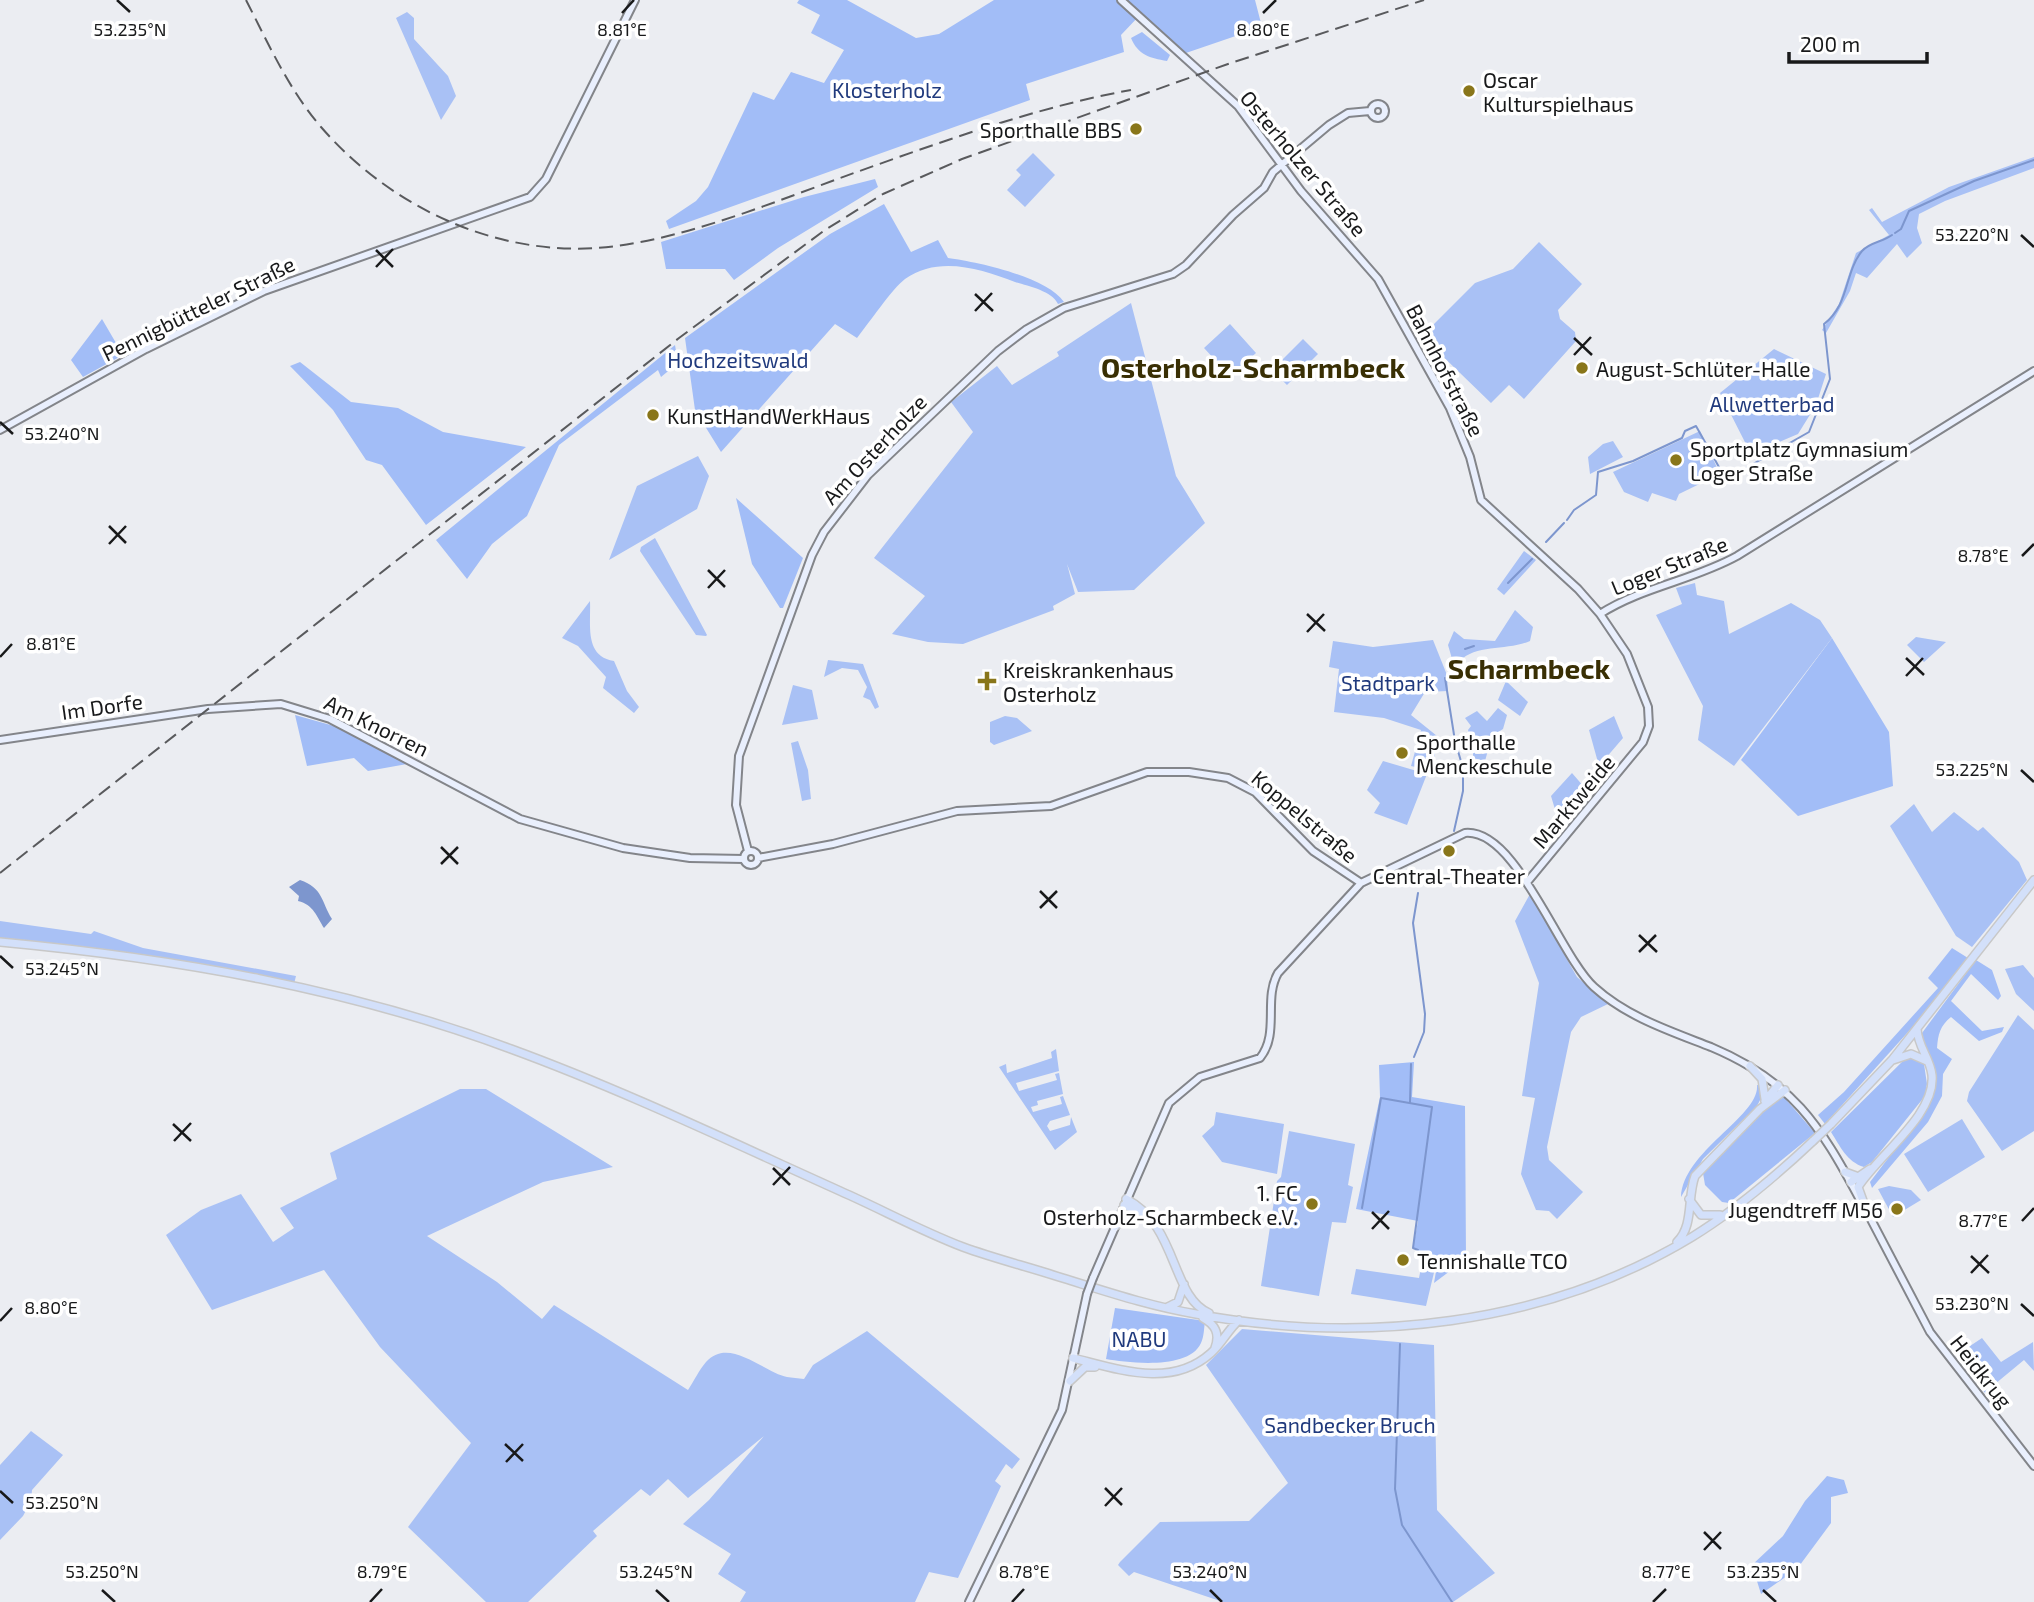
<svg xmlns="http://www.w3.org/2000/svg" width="2034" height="1602" viewBox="0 0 2034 1602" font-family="'Exo 2',sans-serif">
<rect width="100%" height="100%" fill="#ebedf2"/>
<path fill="#a9c1f5" d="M407 12 414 18V39L448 76 456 96 441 120 396 18Z
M1033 153 1055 175 1025 207 1007 190 1021 175 1016 170Z
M2034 157V168L1945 201 1919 214 1917 228 1922 243 1907 258 1897 244 1867 278 1856 273 1850 291 1826 333 1822 330 1839 304 1856 253 1889 235 1869 210 1872 208 1882 222 1949 187Z
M1539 242 1582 284 1558 310 1560 319 1575 332 1576 341 1524 399 1509 385 1491 403 1428 342 1425 333 1475 283 1513 269Z
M1131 303 1176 476 1205 523 1134 590 1078 592 1067 564 1075 594 1053 606 1054 610 963 644 928 642 892 634 925 596 874 558 973 432 951 402 997 366 1012 385 1059 356 1057 352Z
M1230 324 1256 353 1230 376 1204 348Z
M1303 339 1318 354 1287 385 1272 370Z
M1774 349 1826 374 1816 405 1798 434 1751 454 1720 393Z
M1700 431 1720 474 1679 494 1676 501 1652 493 1648 502 1624 492 1613 472Z
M1613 441 1623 457 1590 474 1588 457 1603 444Z
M698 456 709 476 697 509 609 560 637 486Z
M655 538 707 635 706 636 696 635 640 551 641 547Z
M1524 551 1536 560 1504 595 1497 589Z
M1695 583 1697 595 1724 601 1729 634 1791 603 1820 620 1832 638 1734 766 1698 740 1703 706 1656 615 1682 604 1676 588Z
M590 601C591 625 584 656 614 661L627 691 639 707 634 713 603 688 606 677 578 646 562 638Z
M1515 610 1533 627 1530 641C1508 651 1476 644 1460 661V670L1455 669 1448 645 1454 631 1464 639 1495 641Z
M1916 637 1946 642 1924 662 1907 645Z
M1433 640 1447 675 1448 691 1425 692 1411 715 1437 736 1433 771 1411 766 1421 730 1384 718 1334 712 1339 669 1329 667 1333 641 1373 647Z
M828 660 863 664 879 707 875 709 870 700 863 697 867 687 858 670 842 668 824 677Z
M1506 681 1528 702 1520 716 1498 700Z
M793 685 812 690 818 719 782 725Z
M1498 708 1507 715 1503 729 1492 736 1485 761 1473 758V749L1476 748 1475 754H1484L1474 739 1475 744 1472 745 1468 730 1471 726 1465 718 1477 711 1487 721Z
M1005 716 1017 718 1032 731 994 745 990 742V722Z
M1614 716 1623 738 1599 766 1589 730Z
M798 741 808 770 811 799 802 801 791 743Z
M1383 761 1427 774 1407 825 1374 813 1380 803 1367 790Z
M1572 773 1591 795 1584 808 1573 798 1557 816 1551 796Z
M1914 804 1932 832 1954 812 1978 831 1983 827 2019 862 2027 880 1972 947 1956 936 1890 826Z
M1530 894 1577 977 1608 1004 1581 1017 1571 1032 1547 1147 1549 1160 1583 1192 1557 1219 1549 1211 1536 1210 1521 1174 1535 1098 1522 1096 1539 983 1515 921Z
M0 921 91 934 94 931 143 948 296 976 294 984 94 950 0 939Z
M2023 965 2034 978V1011L2016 994 2005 969Z
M2018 1015 2034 1030V1131L2002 1151 1967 1101 1969 1092Z
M1056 1049 1059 1071 1016 1083 1019 1091 1057 1080 1055 1074 1059 1073 1063 1094 1037 1101 1038 1105 1031 1107 1033 1112 1062 1104 1060 1097 1063 1096 1070 1115 1050 1121 1047 1126 1050 1131 1070 1125 1071 1117 1077 1132 1055 1150 999 1067 1006 1064 1007 1073 1052 1058 1051 1052Z
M460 1089H486L613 1167 543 1182 427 1236 497 1282 542 1319 554 1305 688 1390C694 1381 699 1370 706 1362 729 1336 763 1372 787 1377 792 1378 798 1378 804 1379L813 1365 867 1331 1020 1459 1012 1469 1006 1464 995 1481 1001 1486 958 1578 929 1572 915 1602H740L746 1592 718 1574 731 1554 683 1524 709 1500 764 1436 688 1498 668 1479 650 1496 641 1489 593 1531 597 1536 528 1602H486L408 1527 471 1443 380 1347 324 1270 212 1310 166 1235 201 1210 241 1194 273 1242 294 1228 280 1208 337 1179 330 1153Z
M1216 1112 1284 1124 1277 1174 1222 1162 1202 1136 1214 1125Z
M1962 1119 1985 1157 1928 1192 1904 1154Z
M1289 1131 1355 1144 1348 1185 1353 1187 1346 1223 1332 1222 1319 1296 1261 1286 1277 1181 1281 1177Z
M1889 1186 1911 1190 1921 1200 1893 1217 1878 1189Z
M1423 1258 1437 1260 1426 1306 1351 1294 1356 1269 1419 1278Z
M1242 1329 1434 1345 1437 1510 1495 1573 1453 1602H1223L1134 1572 1129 1576 1118 1565 1120 1562 1160 1522 1249 1521 1288 1483 1206 1365Z
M1982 1338 2001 1362 2033 1342 2034 1371 2024 1360 1995 1384 1998 1389 1988 1397 1962 1361 1967 1348Z
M31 1431 63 1455 32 1490 31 1501 23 1516 0 1540V1465Z"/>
<path fill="#a2bdf7" d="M799 0H847L916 38 939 34 994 0H1255L1262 27 1183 54 1140 15 1121 35 1124 52 1026 84 1030 100 669 229 666 221 696 201 708 187 753 92 774 100 791 72 824 83 844 50 811 33 820 15 797 3Z
M1142 32 1170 55 1167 61C1150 58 1138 55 1131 38Z
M875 179 878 187 778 248 734 280 725 269H666L661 242 804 197Z
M884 204 911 252 938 240 948 258C978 262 1047 277 1064 302L1058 304C1052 291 1028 286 1015 282 981 269 939 255 905 279 892 289 869 323 857 338L835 324 721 452 695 410 685 338 830 234Z
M102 319 123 355 83 377 71 360Z
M675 345 678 363 661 377 658 370 559 445 527 516 492 544 467 579 436 540Z
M300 362 351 402 398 408 443 432 526 447 426 525 382 465 366 460 333 410 290 366Z
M736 498 803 558 783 608H780L752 564Z
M1832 638 1889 732 1893 786 1798 816 1741 760Z
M295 715 334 726 407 764 368 771 354 758 307 766Z
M1952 948 1968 958 1918 1021 1825 1124 1818 1115 1844 1092 1938 988 1928 978Z
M1976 960 1992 970 2001 996 1998 1000 1971 974 1951 1001 1982 1031 2004 1027 2002 1032 1979 1041 1951 1017C1940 1026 1938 1034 1937 1048L1952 1059 1943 1074 1942 1096 1928 1122 1872 1188 1870 1182 1931 1102C1939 1076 1933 1061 1921 1039L1922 1033Z
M1906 1058 1916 1059 1924 1064 1927 1084 1925 1096 1872 1162 1864 1167C1847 1162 1840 1146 1831 1132Z
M1414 1062 1412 1097 1465 1106 1466 1259 1434 1283 1438 1260 1417 1256 1418 1250 1413 1248 1418 1221 1356 1209 1380 1097 1379 1065Z
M1757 1085 1762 1086 1763 1094 1757 1106 1703 1159 1681 1197C1683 1151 1760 1116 1757 1085Z
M1784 1097 1815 1133 1729 1203 1722 1202 1705 1185 1703 1173 1771 1104Z
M1115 1308 1205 1321C1204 1328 1204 1337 1201 1343 1189 1370 1129 1363 1106 1359Z
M1827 1476 1844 1480 1848 1493 1831 1497V1523L1797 1569 1761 1594 1752 1565 1783 1536 1805 1501Z"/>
<path fill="#7d96ce" d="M300 880C323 888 321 901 332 919L324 928C317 917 314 905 298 901L299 896 289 887Z"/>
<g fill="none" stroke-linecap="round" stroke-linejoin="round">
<path stroke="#7d96ce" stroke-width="2" d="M1895 233 1901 229 1909 211 1974 181 2034 160
M1567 520 1574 510 1596 495 1598 472 1633 461 1682 438 1685 431 1696 426 1724 476 1746 468 1809 432 1830 379 1824 324C1850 304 1844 273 1862 251 1870 242 1883 242 1892 235
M1546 542 1564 523
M1508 583 1532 559
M1465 649 1474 646
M1445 678 1455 741 1463 768V791L1454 831
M1414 1057 1424 1032 1425 1014 1413 923 1418 893
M1410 1102 1411 1064
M1362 1208 1381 1098 1432 1107 1413 1248 1418 1250
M1400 1344 1395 1489 1402 1525 1452 1602"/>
<defs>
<path id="secondary" d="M1121 0 1238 106 1301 191 1378 279 1450 408 1470 457 1481 500 1578 589 1600 614 1627 654 1648 707 1649 726 1643 742 1528 881
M1371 111a7 7 0 1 1 14 0a7 7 0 1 1-14 0Z
M0 430 146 349 264 291 530 197 546 179 635 0
M1600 614C1642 587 1694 580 1737 556L2034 371
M0 740 208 709 281 704 330 719 520 819 623 848 690 858 744 859
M744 858a7 7 0 1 1 14 0a7 7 0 1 1-14 0Z
M748 851 736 805 739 756 812 555 824 532 868 475 998 351 1027 329 1064 308 1173 274 1186 265 1233 215 1264 188 1273 172 1329 125 1348 113 1370 111
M758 858 833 844 957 811 1051 806 1147 772H1189L1228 778 1255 792 1313 851 1361 883
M1361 883 1465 833C1516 828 1559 955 1594 987 1627 1017 1670 1031 1711 1047 1792 1081 1820 1125 1859 1198
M1865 1208 1930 1332 2034 1466
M1093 1278 1169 1103 1200 1077 1260 1058C1280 1033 1263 999 1278 973L1361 883
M969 1602 1062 1410 1087 1294"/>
<path id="primary" d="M0 942C172 958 348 988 511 1049 623 1090 731 1142 840 1191 881 1209 921 1231 963 1247 993 1258 1025 1266 1056 1276 1102 1290 1148 1306 1196 1314 1363 1345 1545 1326 1692 1237 1736 1210 1776 1176 1813 1141
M1893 1060 1911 1054 1927 1061
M1750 1066 1762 1079 1765 1099
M1765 1101 1778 1085
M1831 1124 1892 1060 2034 880
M1845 1172 1856 1176
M1851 1182 1870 1169
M1126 1199C1178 1225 1171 1297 1209 1313
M1689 1199 1701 1215H1720
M1124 1205 1146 1214
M1867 1212 1858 1187C1878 1155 1936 1115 1932 1075 1930 1058 1918 1047 1917 1029
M1115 1226 1137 1211
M1677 1242C1694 1226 1687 1197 1695 1176L1760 1109 1785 1090
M1168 1307 1178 1302 1184 1284
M1203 1318C1216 1325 1220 1334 1215 1348
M1073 1358C1118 1369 1171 1389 1211 1353 1222 1343 1228 1330 1239 1320
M1070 1381 1085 1367H1095"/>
</defs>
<use href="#secondary" stroke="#83858a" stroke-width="10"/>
<use href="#primary" stroke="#c8c8c8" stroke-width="10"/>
<use href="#secondary" stroke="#e9effd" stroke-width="6"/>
<use href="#primary" stroke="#d3e0fa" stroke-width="7"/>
<path stroke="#595a5d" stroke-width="2" stroke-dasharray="14 7" stroke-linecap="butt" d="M246 0C268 43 289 90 321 127 394 211 505 261 617 246 696 235 779 200 854 173 944 141 1037 107 1131 90
M0 873 679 338 825 230 883 194 962 159 1228 64 1424 0"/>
<defs>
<path id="secondary-bridge" d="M1087 1294 1093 1278"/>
<path id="primary-bridge" d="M1813 1141 1831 1124"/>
</defs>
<use href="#secondary-bridge" stroke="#83858a" stroke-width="10" stroke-linecap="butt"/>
<use href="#primary-bridge" stroke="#c8c8c8" stroke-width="10" stroke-linecap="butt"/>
<use href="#secondary-bridge" stroke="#e9effd" stroke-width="6"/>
<use href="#primary-bridge" stroke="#d3e0fa" stroke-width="7"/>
</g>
<path fill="none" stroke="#18191a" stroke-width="2.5" d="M117 0 130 12M622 13 634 0M1263 13 1276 0M2021 235 2034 247M376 250 393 267M376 267 393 249M975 294 993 311M975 311 992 293M1574 338 1592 355M1574 355 1591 337M0 422 13 434M109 526 126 543M109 544 126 526M2022 556 2034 544M708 570 725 587M708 588 725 570M1307 614 1325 631M1307 632 1324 614M0 657 12 644M1906 658 1924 675M1906 676 1923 658M2021 770 2034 782M441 847 458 864M441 864 458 847M1040 891 1057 908M1040 908 1057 891M1639 935 1657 952M1639 952 1656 935M0 956 13 968M173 1124 191 1141M174 1141 191 1123M773 1168 790 1185M773 1185 790 1167M1372 1212 1389 1229M2022 1221 2034 1208M1372 1229 1389 1211M1971 1256 1989 1273M1971 1273 1988 1255M2021 1304 2034 1316M0 1321 12 1308M505 1444 523 1461M506 1462 523 1444M1105 1488 1122 1505M0 1491 13 1503M1105 1506 1122 1488M1704 1532 1721 1549M1704 1550 1721 1532M102 1590 115 1602M656 1590 669 1602M1210 1590 1222 1602M1763 1590 1776 1602M370 1602 382 1589M1012 1602 1024 1589M1653 1602 1666 1589"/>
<g fill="#89761a" stroke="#fff" stroke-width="2.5">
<circle cx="1469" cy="91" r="7"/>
<circle cx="1136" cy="129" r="7"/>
<circle cx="1582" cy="368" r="7"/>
<circle cx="653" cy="415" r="7"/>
<circle cx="1676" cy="460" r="7"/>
<path d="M983.5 670.5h7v7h7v7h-7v7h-7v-7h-7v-7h7z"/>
<circle cx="1402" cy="753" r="7"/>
<circle cx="1449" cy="851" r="7"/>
<circle cx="1312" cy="1204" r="7"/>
<circle cx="1897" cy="1209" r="7"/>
<circle cx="1403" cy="1260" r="7"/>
</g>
<g text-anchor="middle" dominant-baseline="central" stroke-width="7" stroke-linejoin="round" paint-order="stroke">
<g font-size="21" fill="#18191a" stroke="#fff" text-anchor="start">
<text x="1483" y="79">Oscar<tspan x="1483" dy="24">Kulturspielhaus</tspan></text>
<text x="1122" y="129" text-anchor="end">Sporthalle BBS</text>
<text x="1596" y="368">August-Schlüter-Halle</text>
<text x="667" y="415">KunstHandWerkHaus</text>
<text x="1690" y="448">Sportplatz Gymnasium<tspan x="1690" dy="24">Loger Straße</tspan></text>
<text x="1003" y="669">Kreiskrankenhaus<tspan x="1003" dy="24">Osterholz</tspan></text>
<text x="1416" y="741">Sporthalle<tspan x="1416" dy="24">Menckeschule</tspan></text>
<text x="1449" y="875" text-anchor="middle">Central-Theater</text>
<text x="1298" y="1192" text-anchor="end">1. FC<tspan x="1298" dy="24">Osterholz-Scharmbeck e.V.</tspan></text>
<text x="1883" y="1209" text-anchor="end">Jugendtreff M56</text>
<text x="1417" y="1260">Tennishalle TCO</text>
</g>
<g font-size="21" fill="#203a7d" stroke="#fff">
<text x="887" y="89">Klosterholz</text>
<text x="738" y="359">Hochzeitswald</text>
<text x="1772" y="403">Allwetterbad</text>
<text x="1388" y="682">Stadtpark</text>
<text x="1139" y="1338">NABU</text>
<text x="1350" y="1424">Sandbecker Bruch</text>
</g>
<g font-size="21" fill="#18191a" stroke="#fff">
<text transform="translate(1304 163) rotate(50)">Osterholzer Straße</text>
<text transform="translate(198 308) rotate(-26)">Pennigbütteler Straße</text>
<text transform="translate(1446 370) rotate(63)">Bahnhofstraße</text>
<text transform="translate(874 449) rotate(-47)">Am Osterholze</text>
<text transform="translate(1669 565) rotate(-22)">Loger Straße</text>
<text transform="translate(102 706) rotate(-8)">Im Dorfe</text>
<text transform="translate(377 725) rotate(26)">Am Knorren</text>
<text transform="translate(1573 801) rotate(-50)">Marktweide</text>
<text transform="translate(1305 816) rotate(40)">Koppelstraße</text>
<text transform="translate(1982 1371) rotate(52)">Heidkrug</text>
</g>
<g font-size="28" font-weight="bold" fill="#392f04" stroke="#fff">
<text x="1253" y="367">Osterholz-Scharmbeck</text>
<text x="1529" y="668">Scharmbeck</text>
</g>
</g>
<g font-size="18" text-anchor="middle" fill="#18191a" stroke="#fff" stroke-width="7" stroke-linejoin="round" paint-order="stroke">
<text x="130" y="36">53.235°N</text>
<text x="622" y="36">8.81°E</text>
<text x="1263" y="36">8.80°E</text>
<text x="1972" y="241">53.220°N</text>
<text x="62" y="440">53.240°N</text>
<text x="1983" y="562">8.78°E</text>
<text x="51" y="650">8.81°E</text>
<text x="1972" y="776">53.225°N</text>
<text x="62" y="975">53.245°N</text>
<text x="1983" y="1227">8.77°E</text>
<text x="1972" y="1310">53.230°N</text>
<text x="51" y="1314">8.80°E</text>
<text x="62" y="1509">53.250°N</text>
<text x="382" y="1578">8.79°E</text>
<text x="1024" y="1578">8.78°E</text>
<text x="1666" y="1578">8.77°E</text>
<text x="102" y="1578">53.250°N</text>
<text x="656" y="1578">53.245°N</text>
<text x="1210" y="1578">53.240°N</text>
<text x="1763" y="1578">53.235°N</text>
</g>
<path d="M1789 52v10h138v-10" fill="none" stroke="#18191a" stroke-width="3.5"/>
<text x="1800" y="52" font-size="21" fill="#18191a" stroke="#ffffff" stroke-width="5" paint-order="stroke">200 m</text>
</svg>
